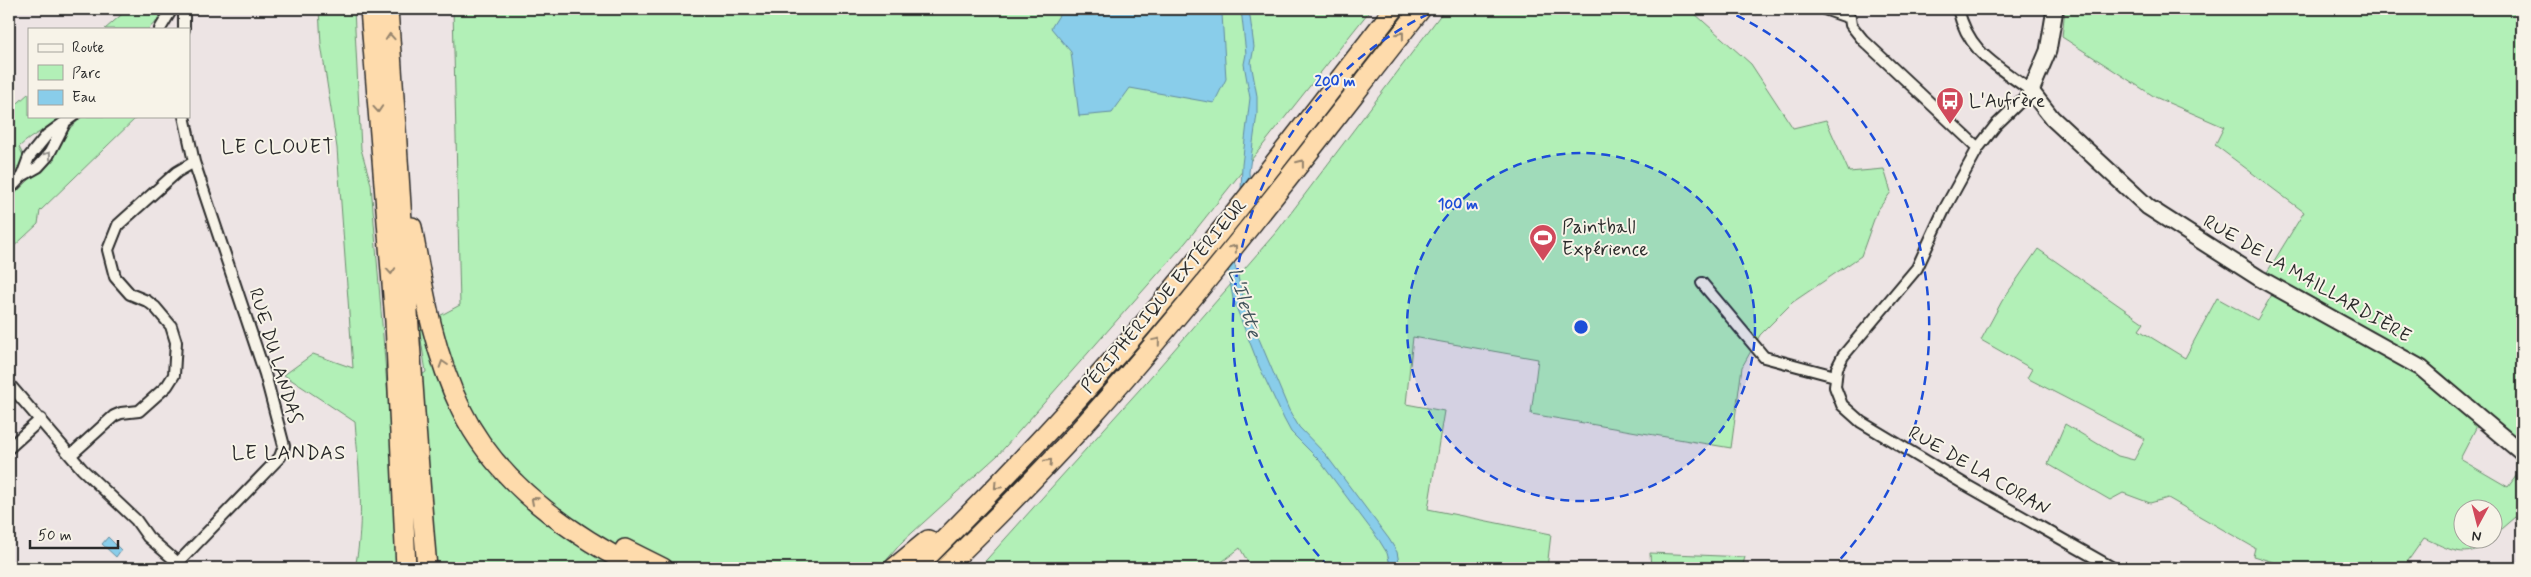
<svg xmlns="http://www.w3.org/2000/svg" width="2531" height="577" viewBox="0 0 2531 577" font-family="Mynerve,sans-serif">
<rect width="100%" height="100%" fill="#ede4e4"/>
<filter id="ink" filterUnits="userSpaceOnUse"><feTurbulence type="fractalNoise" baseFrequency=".02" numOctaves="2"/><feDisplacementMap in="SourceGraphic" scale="10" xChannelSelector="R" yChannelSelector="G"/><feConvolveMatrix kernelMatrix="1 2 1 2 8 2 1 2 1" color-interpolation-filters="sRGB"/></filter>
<g filter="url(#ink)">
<path fill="#b2f0b7" stroke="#6e8e71" d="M128 9H163L158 20 148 29H105Z
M319 9H354L361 149 371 184 388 399 426 372 419 327 460 305 453 9H1371L1186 242 998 455 902 542 880 568H355C365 520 359 471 355 422L284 375 313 354 353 368 337 148 321 44Z
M1445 9H1694V13L1751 64 1793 128 1826 120 1849 172 1884 169 1891 192 1877 211 1861 256 1793 302 1760 335 1742 367 1731 448 1531 414 1538 359 1413 337 1406 404 1444 411 1428 509 1551 534 1547 568H1251L1240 548 1214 568H979L1140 389 1278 230Z
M2065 9H2522V446L2439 371 2303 292 2266 274 2304 212 2215 145 2224 127 2155 97 2062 37Z
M29 93V116H63C50 129 33 133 19 147L25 159 9 183V111Z
M83 116H138L40 211 38 224 9 251V199L48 162 70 128Z
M2038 249 2144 323 2139 330 2185 358 2217 298 2257 320 2273 293 2410 368 2478 424 2460 459 2508 487 2522 468V511L2494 535V510H2464V540H2490C2467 562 2449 549 2424 538L2403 568H2293L2253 556 2255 548 2168 498 2150 503 2123 493 2110 500 2048 464 2065 424 2118 456 2134 460 2145 439 2027 378 2032 369 1981 340 2002 301Z
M1650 553 1745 557 1742 568H1651Z"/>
<path fill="#89cdea" stroke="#638c9e" d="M1063 9H1214L1222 14 1226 79 1214 103 1130 88 1112 113 1079 116 1071 52 1051 28Z
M1241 9H1249L1254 47 1251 63 1257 96V114L1249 172 1253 225 1233 258 1246 308 1289 410 1299 427 1326 455 1389 539 1397 552 1400 568H1391L1387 553 1379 540 1319 460 1291 432 1284 419 1259 366 1233 299 1222 234 1228 227 1244 219 1241 191 1242 165 1250 98 1244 64 1246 54Z
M108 537 121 550 116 557 102 544Z"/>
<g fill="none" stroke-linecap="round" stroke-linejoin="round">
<defs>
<path id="street" d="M1824 9 1850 18
M1958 9C1969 54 1997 65 2031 91L1996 125 1978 148 1944 210 1917 268 1843 356 1837 368 1835 387 1842 405 1861 422 1966 485 2113 568
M184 16V29
M1850 18 1851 25 1863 40 1978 148
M160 29 172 9
M22 176 29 157 47 135 73 116
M9 190 22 176 38 167 48 156 64 125
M1702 283 1764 357 1835 376
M9 384 82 469 136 520 148 537 178 563
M9 448 41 419
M72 454 114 416 121 413 139 411 167 386 174 375 176 342 171 326 155 307 147 301 130 294 115 277 108 250 118 225 177 172 194 162
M173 568 280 457 284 446 265 374 194 162 184 116"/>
<path id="secondary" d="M2055 9 2048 51 2031 91 2052 118 2148 207 2259 278 2421 368 2522 453"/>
<path id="highway" d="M370 9 395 321 406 568
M388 9C401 195 411 382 427 568
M412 227C423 288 433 352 461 409 496 482 567 532 637 568
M625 549 663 568
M894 568 928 540
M916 568C987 497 1057 424 1123 348 1218 239 1305 123 1394 9
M945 568C995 519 1045 469 1092 416 1208 285 1313 146 1421 9"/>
</defs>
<use href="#street" stroke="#2b2b2b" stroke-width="14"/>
<use href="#secondary" stroke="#2b2b2b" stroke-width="19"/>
<use href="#highway" stroke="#2b2b2b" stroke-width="22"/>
<use href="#street" stroke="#f7f3e8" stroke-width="10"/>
<use href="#secondary" stroke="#f7f3e8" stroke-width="15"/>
<use href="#highway" stroke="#fedbac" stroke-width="19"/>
</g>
<defs><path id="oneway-chevron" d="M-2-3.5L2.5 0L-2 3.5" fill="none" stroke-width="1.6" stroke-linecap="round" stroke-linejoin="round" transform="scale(1.25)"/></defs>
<g stroke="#94836c">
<use href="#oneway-chevron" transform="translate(1401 35) rotate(-52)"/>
<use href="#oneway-chevron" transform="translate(390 37) rotate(-94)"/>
<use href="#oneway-chevron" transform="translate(378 109) rotate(86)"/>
<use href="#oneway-chevron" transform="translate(1301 163) rotate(-52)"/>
<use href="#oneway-chevron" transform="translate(1234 248) rotate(-51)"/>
<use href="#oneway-chevron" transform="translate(391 271) rotate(86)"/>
<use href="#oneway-chevron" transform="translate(1157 341) rotate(-50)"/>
<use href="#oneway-chevron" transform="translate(443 364) rotate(-108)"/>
<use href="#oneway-chevron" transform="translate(1049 462) rotate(-47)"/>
<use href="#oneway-chevron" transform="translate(997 486) rotate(133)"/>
<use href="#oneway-chevron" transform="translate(534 500) rotate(-139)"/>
</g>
<use stroke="#918f8a" href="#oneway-chevron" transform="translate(48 155) rotate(-53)"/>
</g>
<circle cx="1581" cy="327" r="174" fill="#1d4ed8" fill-opacity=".12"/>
<g fill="none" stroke="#1d4ed8" stroke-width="2.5" stroke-dasharray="9 6">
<circle cx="1581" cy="327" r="174"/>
<path d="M1329 567A348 348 0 0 1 1439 9M1723 9A348 348 0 0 1 1833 567"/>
</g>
<defs>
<symbol id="bus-pin" viewBox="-11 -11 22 30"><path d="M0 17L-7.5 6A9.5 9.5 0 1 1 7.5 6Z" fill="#d1495b" stroke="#f7f3e8"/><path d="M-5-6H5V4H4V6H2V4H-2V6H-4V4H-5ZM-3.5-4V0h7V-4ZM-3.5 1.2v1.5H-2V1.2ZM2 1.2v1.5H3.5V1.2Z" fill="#fff"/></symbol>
<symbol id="stadium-pin" viewBox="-11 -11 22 30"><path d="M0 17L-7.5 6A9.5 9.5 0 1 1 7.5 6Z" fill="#d1495b" stroke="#f7f3e8"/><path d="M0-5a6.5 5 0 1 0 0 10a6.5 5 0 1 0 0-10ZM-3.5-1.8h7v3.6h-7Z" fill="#fff"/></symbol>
</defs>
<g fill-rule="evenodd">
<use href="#bus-pin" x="1934" y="85" width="32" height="43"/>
<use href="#stadium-pin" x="1527" y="222" width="32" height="43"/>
</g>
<g text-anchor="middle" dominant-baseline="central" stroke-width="4" stroke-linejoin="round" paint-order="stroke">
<g font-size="19" fill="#2b2b2b" stroke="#f7f3e8" text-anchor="start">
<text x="1969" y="101">L'Aufrère</text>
<text x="1562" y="227">Paintball<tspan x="1562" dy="22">Expérience</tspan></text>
</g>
<g font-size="19" fill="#2b2b2b" stroke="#f7f3e8">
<text transform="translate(2307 279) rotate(30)">RUE DE LA MAILLARDIÈRE</text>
<text transform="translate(1164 296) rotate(-50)">PÉRIPHÉRIQUE EXTÉRIEUR</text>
<text transform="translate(275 356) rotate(73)">RUE DU LANDAS</text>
<text transform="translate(1979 471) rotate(30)">RUE DE LA CORAN</text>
</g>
<g font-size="20" letter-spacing="1" fill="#2b2b2b" stroke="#f7f3e8">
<text x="278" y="147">LE CLOUET</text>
<text x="289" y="453">LE LANDAS</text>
</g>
<g font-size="20" font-style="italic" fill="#42545b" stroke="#f7f3e8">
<text transform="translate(1244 303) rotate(73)">L'Ilette</text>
</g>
</g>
<circle cx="1581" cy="327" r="8" fill="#1d4ed8" stroke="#f7f3e8" stroke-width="2.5"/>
<g font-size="15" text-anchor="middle" font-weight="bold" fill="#1d4ed8" stroke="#f7f3e8" stroke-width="4" stroke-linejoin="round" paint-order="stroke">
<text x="1335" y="86">200 m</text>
<text x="1458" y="209">100 m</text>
</g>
<rect width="2531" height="577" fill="none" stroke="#f7f3e8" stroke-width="30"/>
<rect x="15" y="15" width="2501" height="547" fill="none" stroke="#2b2b2b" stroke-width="2" filter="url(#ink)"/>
<rect x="28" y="28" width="162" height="90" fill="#f7f3e8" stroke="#a5a39c"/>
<rect x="38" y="44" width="25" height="8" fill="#f7f3e8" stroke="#a5a39c"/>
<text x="72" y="52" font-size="15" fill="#2b2b2b">Route</text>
<rect x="38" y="65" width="25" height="15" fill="#b2f0b7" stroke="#a5a39c"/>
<text x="72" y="78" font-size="15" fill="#2b2b2b">Parc</text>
<rect x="38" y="90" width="25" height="15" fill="#89cdea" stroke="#a5a39c"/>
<text x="72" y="102" font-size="15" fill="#2b2b2b">Eau</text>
<g transform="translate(2478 524) rotate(187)"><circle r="24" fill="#f7f3e8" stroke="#a5a39c"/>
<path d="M0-4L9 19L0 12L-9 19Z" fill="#d1495b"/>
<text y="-8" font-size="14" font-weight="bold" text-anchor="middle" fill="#2b2b2b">N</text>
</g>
<path d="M30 540v8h88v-8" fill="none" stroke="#2b2b2b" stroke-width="2.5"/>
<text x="38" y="540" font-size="15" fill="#2b2b2b" stroke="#f7f3e8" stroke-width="4" paint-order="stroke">50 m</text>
</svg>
